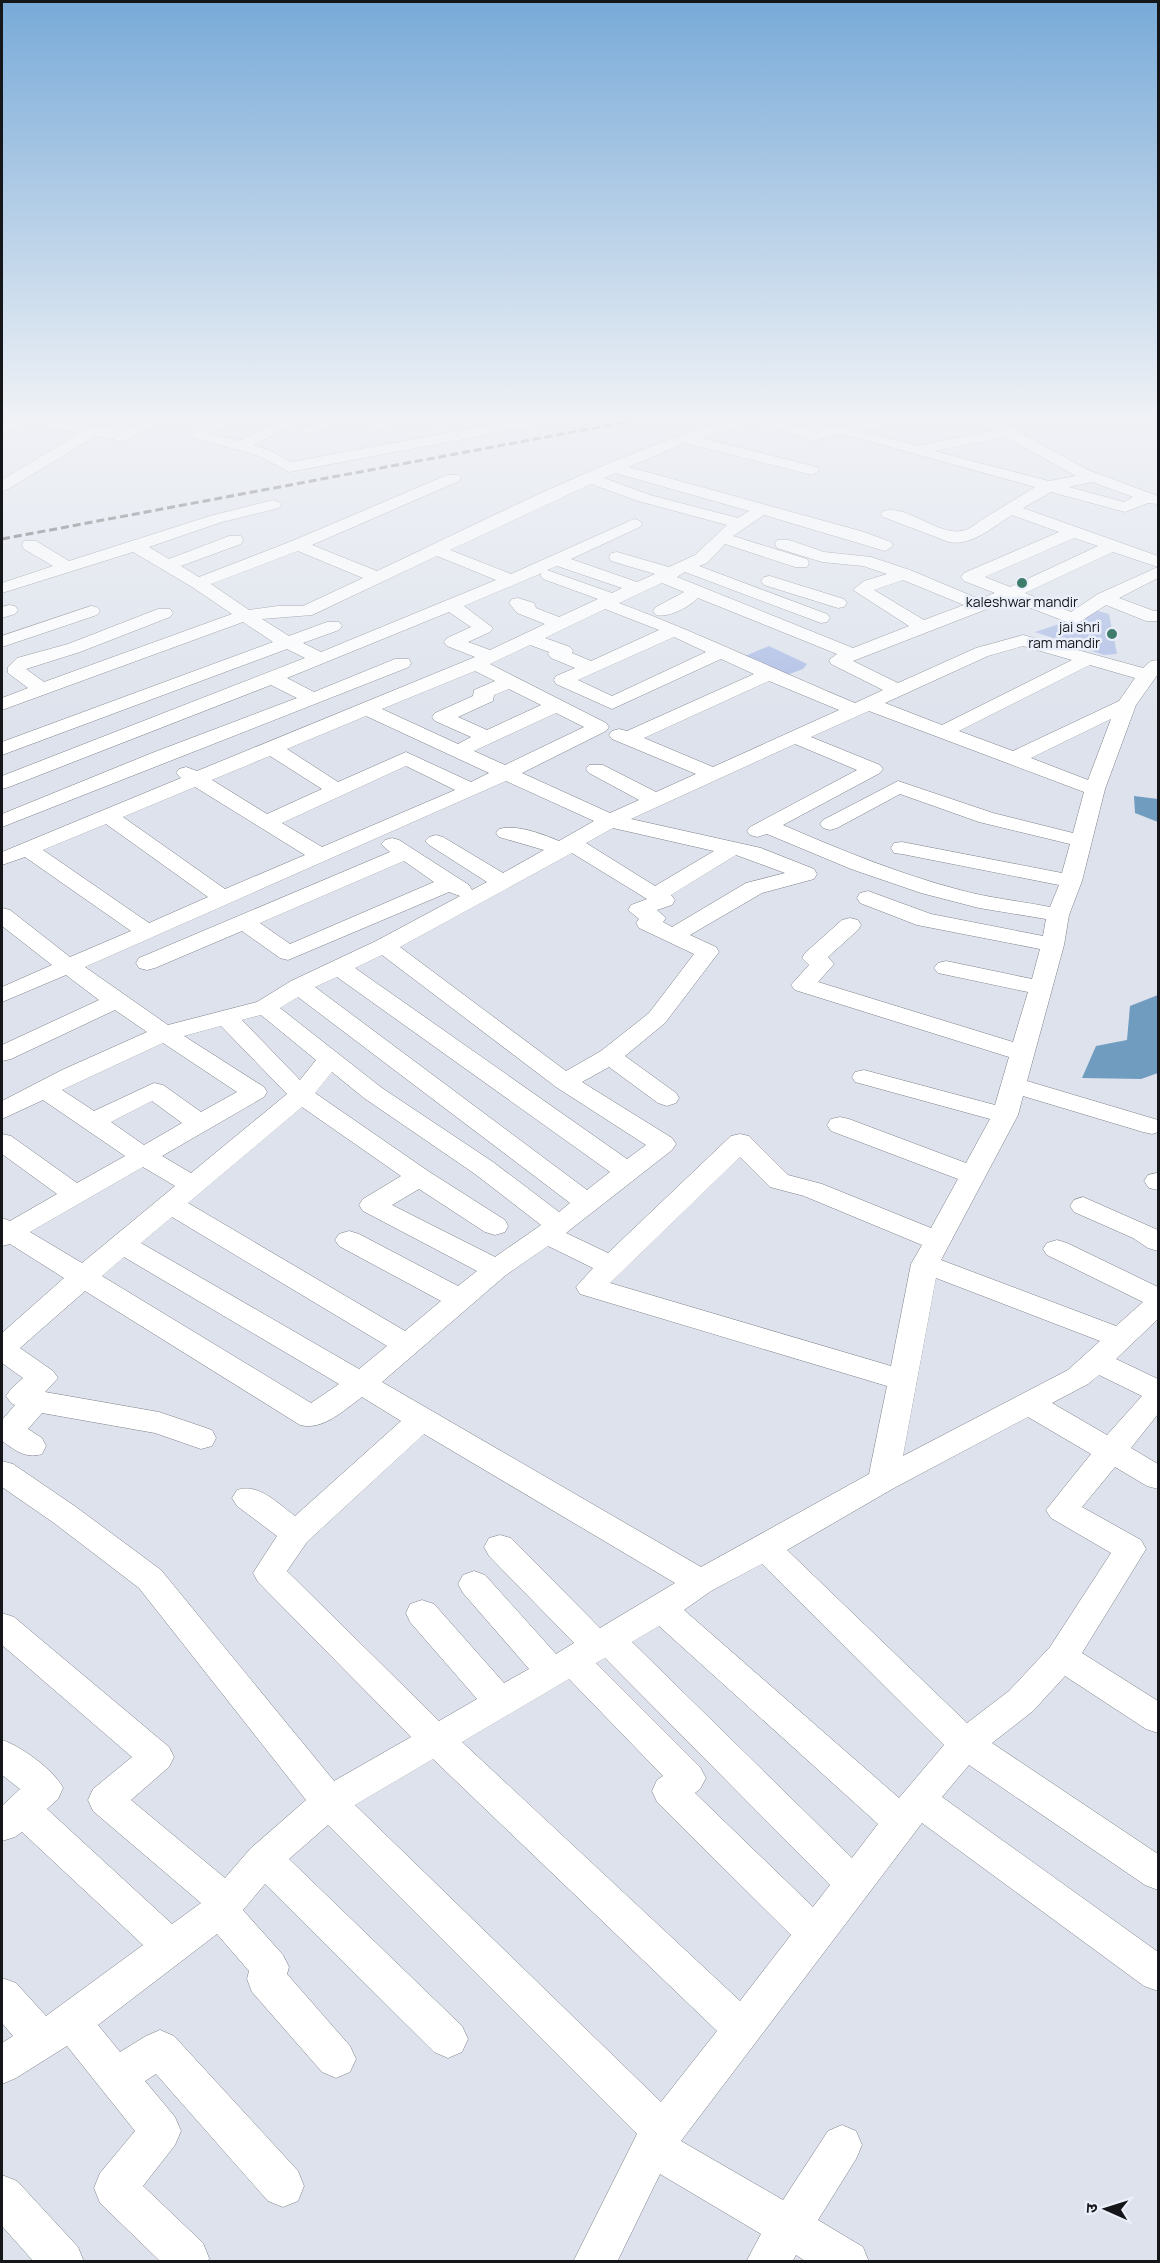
<svg xmlns="http://www.w3.org/2000/svg" width="1160" height="2263" viewBox="0 0 1160 2263" font-family="Manrope,'Noto Sans Devanagari',sans-serif">
<rect width="100%" height="100%" fill="#dde2ec"/>
<path fill="#acbce5" d="M1098 611 1109 614 1117 654 1104 655 1035 632Z
M769 646 807 664 803 669 784 676 745 656Z"/>
<path fill="#709cc0" d="M1134 796 1158 799V822L1135 813Z
M1158 995V1073L1141 1079 1082 1078 1096 1046 1127 1040 1130 1006Z"/>
<g fill="none" stroke-linecap="round" stroke-linejoin="round">
<defs>
<path id="minor" d="M40 416 121 431 155 416H175L123 441 96 436 8 489 2 491V480L80 433 35 424 21 426 2 434V424L18 418Z
M222 416H242L210 433 238 441 294 416H314L253 445 269 450 291 462 538 416H571L564 420 289 472 259 456 195 438 193 435 195 429Z
M325 416H345L314 433 309 434 302 430Z
M390 416H476L474 419C453 424 429 432 410 418L373 432 366 428 368 425Z
M744 416 774 419 815 431 888 416H918L916 419 861 431 918 446 993 430 971 416H990L1088 470 1158 496V504L1148 503 1125 512 1051 492 1023 508 1158 556V578L1119 598 1154 611H1158V621H1146L1106 605 1078 623 1072 624 1010 600 853 661 898 683 976 648 1023 635 1143 668 1151 661 1158 660V674L1136 705 1105 789 1082 881 1069 915 1064 945 1027 1081 1158 1120V1132L1152 1134 1143 1132 1023 1096 1018 1115 941 1260 1116 1326 1143 1302 1047 1255 1043 1249 1047 1243 1057 1240 1067 1243 1158 1287V1319L1116 1359 1158 1379V1414L1131 1448 1158 1464V1489L1147 1486 1115 1467 1082 1507 1141 1540 1146 1549 1082 1653 1158 1701V1733L1146 1729 1065 1676 1033 1711 992 1743 1158 1854V1890L1145 1885 969 1765 942 1797 1158 1952V1991L1144 1986 922 1823 681 2141 783 2200 828 2131 842 2125 856 2131 862 2145 856 2159 818 2220 863 2247 869 2262H807L796 2255 792 2262H746L761 2234 660 2174 617 2262H573L637 2134 328 1825 289 1859 462 2026 468 2039 462 2052 448 2058 434 2052 265 1884 243 1910 283 1955 289 1967 287 1974 350 2046 356 2059 350 2072 336 2078 322 2072 252 1992 247 1979 249 1971 217 1934 98 2025 120 2052 146 2036 160 2030 174 2036 298 2171 304 2186 298 2201 283 2207 268 2201 156 2074 145 2081 175 2117 181 2131 175 2145 143 2186 203 2243 209 2258 208 2262H161L100 2203 94 2188 100 2173 135 2131 67 2046 16 2078 2 2084V2043L13 2036 2 2023V1978L16 1983 46 2016 143 1945 22 1832 15 1837 2 1841V1806L20 1789 2 1775V1740C21 1746 54 1770 63 1788L58 1799 47 1809 172 1924 201 1903 93 1811 88 1800 93 1789 132 1757 2 1645V1613L14 1617 169 1747 174 1757 169 1767 131 1800 225 1878 251 1848 306 1800 139 1588 54 1523 2 1487V1461L13 1464 76 1507 161 1570 334 1781 411 1737 258 1582 253 1573 277 1536 237 1506 232 1498 237 1490C259 1483 277 1503 295 1516L401 1421 362 1397C344 1410 323 1431 300 1425L85 1291 20 1348 53 1371 58 1378 45 1392 159 1412 212 1430 216 1438 212 1446 201 1449 155 1433 42 1413 28 1429 42 1438 46 1446 42 1454C25 1459 15 1450 2 1441V1420L15 1405 11 1403 6 1396 11 1389 23 1378 2 1363V1333L64 1278 10 1244 2 1246V1218L10 1221 57 1194 2 1154V1134L11 1136 77 1183 125 1156 43 1100 2 1119V1101L62 1070 147 1032 115 1010 11 1059 2 1061V1045L99 1000 66 975 2 1002V987L52 965 2 926V908L10 910 70 957 131 931 25 857 2 865V852L181 778 176 773 179 769 186 767 197 771 475 657 447 646 444 642 447 638 471 627 449 612 287 678 314 692 395 659H409L411 663 409 667 2 827V814L152 753 297 698 271 685 9 787 2 789V776L305 658 287 649 2 755V742L273 642 243 622 2 710V698L28 688 8 673V667L17 658 68 644 158 609H170L173 613 170 617 80 652 26 669 44 682 232 614 192 587 133 552 2 593V583L53 566 24 549 22 545 24 541H36L69 561 210 516 273 500 279 502 281 505 279 508 222 522 149 547 169 559 229 536H241L243 540 241 544 181 566 199 577 292 541 447 475H459L461 478 459 481 312 545 377 571C497 515 616 451 744 416ZM748 424 772 427 814 441 843 434 1035 487 978 522C949 551 914 503 883 511L881 514 883 517 949 542C971 547 994 526 1012 515L1059 532 964 573 961 577 964 581 995 593 979 599 910 570 871 557 824 552 789 540H777L775 544 777 548 822 562 863 566 887 574 864 581 853 590 909 626 853 648 677 577 685 572 821 623 827 622 830 618 827 614 699 566 707 563 725 544 795 567H807L809 563 807 559 733 536 764 515 885 551 893 546 891 542 864 532 629 467 685 443 812 475 820 470 817 467 701 438ZM1005 437 1076 476 1049 481 934 451ZM615 473 749 511 738 518 650 495 604 478ZM1092 482 1133 497 1124 502 1069 487ZM591 484 638 501 727 525 695 555 669 567 617 552 611 553 609 557 611 561 655 574 637 582 571 559 640 527 642 524 640 521 634 519 511 574 450 550ZM1074 538 1098 546 1010 587 985 577ZM298 551 363 578 303 606H278L249 610 211 584ZM1113 552 1158 567 1098 594 1071 612 1025 593ZM437 556 496 580 321 652 303 643 339 630 342 626 339 622H327L289 636 262 619 312 615ZM557 566 622 588 612 593 547 570ZM542 573 540 575 543 579 598 599 559 617 536 608 534 603 518 598 512 599 509 603 517 613 545 624 490 650 468 642 490 632 493 628 464 606ZM903 580 964 605 924 620 874 590ZM662 583 684 592 656 607 653 611 656 615C669 618 689 607 698 598L837 654 829 660 831 664 883 690 855 703C776 670 699 633 619 603ZM605 609 659 630 591 661 572 653 573 651 570 647 545 638ZM674 637 706 652 612 696 578 680ZM530 645 549 652 548 654 551 658 575 668 556 676 554 680 556 684 612 709 721 659 754 674 627 731 619 729 612 731 609 735 612 739 696 774 656 792 603 765H589L586 769 589 773 639 800 610 813 522 773 606 731 609 727 606 723 490 664ZM1023 646 1072 660 942 725 885 703 988 656ZM1090 665 1135 678 1119 701 1013 751 959 731ZM475 671 495 681 474 690 473 696 435 713 432 717 435 721 471 737 458 744 382 709ZM769 681 839 710 713 767 644 738ZM509 689 541 705 487 730 458 717 493 701 494 695ZM869 711 1084 792 1073 833 993 813 898 781 823 820 820 824 823 828 830 830 837 828 900 794 979 822 1070 844 1062 873 902 842 894 843 891 848 894 853 902 854 1059 885 1050 907C1020 901 989 898 960 890 899 874 841 850 783 825L880 773 883 769 880 765 811 737ZM556 713 584 727 505 765 474 751ZM366 716 489 773 471 782 406 752 338 782 287 749ZM1111 719 1088 780 1031 758ZM795 744 857 770 750 827 747 831 750 835 757 837 767 834 851 869 921 893 979 908 1046 919 1043 936 931 914 868 891 860 893 857 898 860 903 917 925 1040 949 1032 979 946 961 938 963 934 968 938 973 1028 992 1013 1042 818 982 834 964 828 957 858 930 861 925 858 920 850 918 842 920 805 953 802 958 809 965 791 985 795 990 1009 1057 995 1105 864 1070 855 1072 852 1077 855 1082 990 1119 966 1163 849 1119 840 1117 831 1119 827 1125 831 1131 958 1179 931 1228 822 1184 788 1175 749 1136 740 1134 731 1136 608 1253 566 1233 672 1150 676 1144 672 1138 582 1082 609 1067 658 1103 667 1106 676 1103 679 1098 676 1093 625 1056 665 1023 719 952 716 947 690 935 762 893 814 879 817 874 814 869 761 848 631 819ZM270 756 322 789 267 814 212 780ZM406 766 455 790 322 847 282 823ZM506 781 594 821 559 841C542 834 517 824 499 829L496 833 499 837 544 850 503 873 443 837 436 835 429 837 425 841 429 845 487 882 472 890 469 885 399 840 392 838 385 840 381 844 390 852 139 958 136 963 139 968 147 970 155 968 242 931 280 958 288 960 449 892 460 896 376 941 291 981 257 1002 168 1025 85 967ZM195 787 305 855 225 889 123 817ZM106 824 208 897 149 923 43 850ZM613 828 714 851 655 886 586 843ZM572 853 647 899 631 905 628 910 639 919 636 923 639 928 694 954 649 1013 601 1051 566 1071 400 947ZM736 855 785 873 746 883 672 927 663 922 666 918 657 910 672 905 675 900 671 895ZM404 861 434 882 290 944 260 923ZM382 955 556 1087 646 1145 627 1159 355 968ZM337 977 610 1172 587 1190 315 987ZM298 997 570 1203 559 1212 493 1162 382 1088 280 1008ZM261 1015 316 1060 300 1080 242 1020ZM221 1026 287 1094 191 1173 162 1156 264 1097 267 1092 264 1087 184 1036ZM163 1043 237 1092 201 1112 163 1085 154 1083 94 1111 62 1090ZM332 1072 364 1098 475 1174 541 1225 495 1257 392 1205 419 1189 485 1232 495 1235 505 1232 508 1226 505 1220 428 1171 315 1093ZM152 1101 182 1123 144 1145 111 1122ZM302 1107 401 1176 363 1199 359 1205 363 1211 477 1271 458 1286 359 1234 349 1231 339 1234 335 1240 339 1246 441 1301 405 1331 188 1203ZM740 1157 770 1187 804 1196 922 1245 911 1264 891 1366 610 1283ZM143 1167 175 1186 82 1263 30 1232ZM172 1217 387 1346 359 1369 141 1243ZM548 1246 593 1268 576 1287 580 1294 887 1386 869 1474 701 1567 382 1382 506 1275ZM124 1257 339 1384 311 1403 102 1276ZM936 1278 1100 1341 1068 1370 903 1456ZM1099 1375 1142 1396 1107 1435 1052 1403 1088 1384ZM1028 1417 1091 1454 1046 1510 1051 1518 1111 1553 1050 1647 1009 1691 967 1723 787 1550 894 1488ZM424 1434 675 1583 600 1628 511 1538 500 1535 489 1538 484 1547 489 1556 574 1643 556 1654 485 1575 474 1571 463 1575 458 1584 463 1593 529 1669 504 1683 434 1604 422 1600 410 1604 406 1613 410 1622 477 1699 439 1721 287 1571 307 1542ZM762 1564 944 1745 899 1798 684 1610 711 1591ZM659 1626 878 1824 852 1858 632 1642ZM605 1658 830 1885 813 1907 695 1793 700 1789 706 1778 700 1767 596 1663ZM569 1679 663 1776 657 1780 652 1791 657 1802 791 1935 740 2001 462 1742ZM433 1759 717 2031 661 2102 355 1805Z
M770 576 844 599 847 603 844 607 838 608 764 585 761 581 764 577Z
M9 605 15 606 18 610 15 614 2 618V607Z
M91 606 97 607 100 611 97 615 2 647V636Z
M1157 1173H1158V1190L1149 1188 1144 1181 1148 1175Z
M1083 1197 1158 1230V1251L1148 1248 1133 1238 1074 1212 1070 1206 1074 1200Z
M2 2175 17 2181 78 2247 84 2262H34L2 2226Z"/>
</defs>
<use href="#minor" stroke="#7d818a" stroke-width="1"/>
<use href="#minor" fill="#fff" fill-rule="evenodd"/>
<path stroke="#3f4146" stroke-width="3" stroke-dasharray="8 4" stroke-linecap="butt" d="M2 539 658 416"/>
</g>
<linearGradient id="sky" x2="0" y2="1"><stop stop-color="#78aad8"/><stop offset="0.57" stop-color="#f0f2f6"/><stop offset="1" stop-color="#f0f2f6" stop-opacity="0"/></linearGradient>
<rect width="1160" height="733" fill="url(#sky)"/>
<g fill="#3e7d6b" stroke="#eaeffa" stroke-width="2">
<circle cx="1022" cy="583" r="6"/>
<circle cx="1112" cy="634" r="6"/>
</g>
<g text-anchor="middle" dominant-baseline="central" stroke-width="5" stroke-linejoin="round" paint-order="stroke">
<g font-size="14" fill="#141619" stroke="#eaeffa">
<text x="1022" y="601">kaleshwar mandir</text>
<text x="1100" y="626" text-anchor="end">jai shri<tspan x="1100" dy="16">ram mandir</tspan></text>
</g>
</g>
<rect width="1160" height="2263" fill="none" stroke="#141619" stroke-width="6"/>
<g transform="translate(1106 2209) rotate(273)" stroke="#eaeffa" stroke-width="4.5" paint-order="stroke">
<path d="M0-4.5L10 22L0 15L-10 22Z" fill="#141619"/>
<text y="-9" font-size="16" font-weight="bold" text-anchor="middle" fill="#141619">उ</text>
</g>
</svg>
